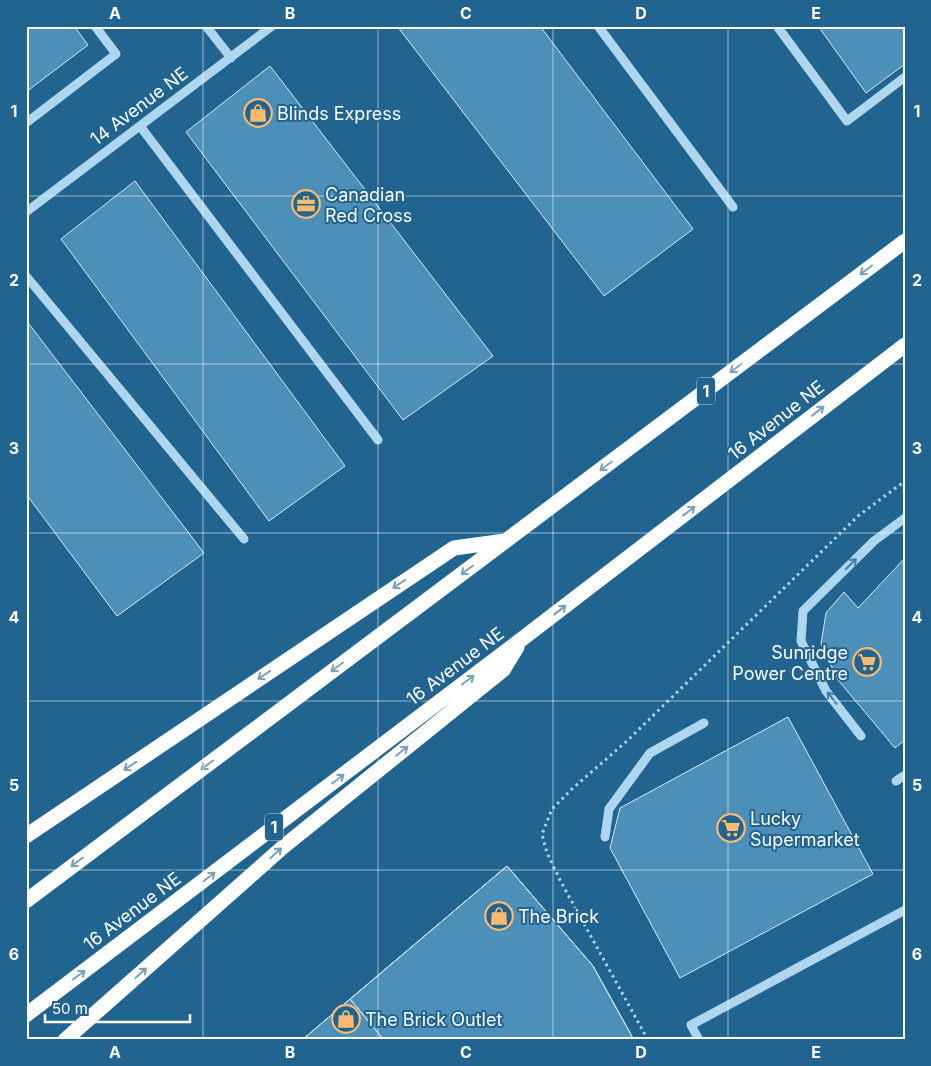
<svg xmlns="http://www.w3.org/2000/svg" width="931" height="1066" viewBox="0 0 931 1066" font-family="Inter,sans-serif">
<rect width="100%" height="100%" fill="#20648f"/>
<path fill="#4c8fb8" stroke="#d5ecf9" d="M26 26H74L88 45 26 92Z
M397 26H540L693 229 604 296Z
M818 26H905V64L866 93Z
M270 66 493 356 403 420 186 132Z
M135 181 345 466 269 521 61 239Z
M26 320 204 553 117 616 26 494Z
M905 558V740L895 748 838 680 821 644 826 613 844 592 858 608Z
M788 717 873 874 680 978 610 848 620 808Z
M507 866 593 966 634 1040H302Z
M507 866 593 966 634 1040H384L350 999Z
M350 999 384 1040H302Z"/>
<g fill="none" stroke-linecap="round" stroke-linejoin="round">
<path stroke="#afd6ed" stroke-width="3" stroke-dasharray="2.5 4" stroke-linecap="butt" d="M648 1040 561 882 547 853 542 834 552 809 573 788 627 741 858 516 905 481"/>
<path stroke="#afd6ed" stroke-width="9" d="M206 26 231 58
M598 26 733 207
M777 26 847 121 905 77
M26 123 116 54 95 26
M140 126 378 440
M26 212 272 26
M26 276 244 539
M861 736 826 691 801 641 803 611 874 541 905 518
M896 781 905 775
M605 837 609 809 650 753 704 723
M699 1040 691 1025 905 910"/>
<path stroke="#fff" stroke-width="15" d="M26 836 454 548 505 541
M26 901 905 241
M26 1015 522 639 905 345
M65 1040 283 847 503 670 517 647"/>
</g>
<defs><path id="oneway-shaft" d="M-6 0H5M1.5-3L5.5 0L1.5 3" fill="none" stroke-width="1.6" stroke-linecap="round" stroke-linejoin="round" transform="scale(1.25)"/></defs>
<g stroke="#79a2bc">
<use href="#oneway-shaft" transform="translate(866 270) rotate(143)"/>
<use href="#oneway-shaft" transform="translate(736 368) rotate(143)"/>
<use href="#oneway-shaft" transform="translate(818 411) rotate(-38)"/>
<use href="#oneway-shaft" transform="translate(606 466) rotate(143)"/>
<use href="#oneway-shaft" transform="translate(689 511) rotate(-38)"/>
<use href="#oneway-shaft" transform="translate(467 570) rotate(143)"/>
<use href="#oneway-shaft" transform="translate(399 584) rotate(146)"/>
<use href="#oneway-shaft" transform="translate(560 610) rotate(-38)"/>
<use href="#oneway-shaft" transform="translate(337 667) rotate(143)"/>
<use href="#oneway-shaft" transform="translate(264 675) rotate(146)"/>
<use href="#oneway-shaft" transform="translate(468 680) rotate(-37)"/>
<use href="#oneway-shaft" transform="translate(402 751) rotate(-39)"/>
<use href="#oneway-shaft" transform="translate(207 765) rotate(143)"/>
<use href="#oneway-shaft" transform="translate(130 766) rotate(146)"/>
<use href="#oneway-shaft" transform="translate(338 779) rotate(-37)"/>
<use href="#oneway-shaft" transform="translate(276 853) rotate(-42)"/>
<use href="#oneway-shaft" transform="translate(77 862) rotate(143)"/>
<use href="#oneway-shaft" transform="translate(209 877) rotate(-37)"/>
<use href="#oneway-shaft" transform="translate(141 973) rotate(-42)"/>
<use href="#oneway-shaft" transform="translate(79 975) rotate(-37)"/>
</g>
<g stroke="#4480a6">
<use href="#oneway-shaft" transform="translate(851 564) rotate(-45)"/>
<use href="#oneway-shaft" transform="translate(832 698) rotate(-128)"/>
</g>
<path fill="none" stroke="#fff" stroke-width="1" stroke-opacity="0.55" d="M203 26V1040M378 26V1040M553 26V1040M728 26V1040M26 196H905M26 364H905M26 533H905M26 701H905M26 870H905"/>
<defs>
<symbol id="shop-ring" viewBox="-11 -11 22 22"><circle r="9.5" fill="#20648f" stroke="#faba70" stroke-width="1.5"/><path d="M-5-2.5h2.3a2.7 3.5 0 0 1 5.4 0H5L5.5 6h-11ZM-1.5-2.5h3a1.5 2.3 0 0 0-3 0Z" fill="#faba70"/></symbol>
<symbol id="office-ring" viewBox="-11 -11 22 22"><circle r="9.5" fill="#20648f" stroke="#faba70" stroke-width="1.5"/><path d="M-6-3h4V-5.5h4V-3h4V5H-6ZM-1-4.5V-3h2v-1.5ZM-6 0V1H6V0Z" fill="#faba70"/></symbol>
<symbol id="supermarket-ring" viewBox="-11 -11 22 22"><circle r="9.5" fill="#20648f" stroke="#faba70" stroke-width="1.5"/><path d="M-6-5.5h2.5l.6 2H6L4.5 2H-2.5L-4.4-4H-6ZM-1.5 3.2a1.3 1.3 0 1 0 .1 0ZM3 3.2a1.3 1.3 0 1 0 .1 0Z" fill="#faba70"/></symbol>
</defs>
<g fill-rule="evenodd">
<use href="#shop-ring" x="242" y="97" width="32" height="32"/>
<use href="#office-ring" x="290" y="188" width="32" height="32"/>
<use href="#supermarket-ring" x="851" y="646" width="32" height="32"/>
<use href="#supermarket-ring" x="715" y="812" width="32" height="32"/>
<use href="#shop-ring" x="483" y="900" width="32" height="32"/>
<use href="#shop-ring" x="330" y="1003" width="32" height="32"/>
</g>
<g text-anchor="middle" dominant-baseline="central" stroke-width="4" stroke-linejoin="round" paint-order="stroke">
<g fill="#20648f" stroke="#bcd0dd" stroke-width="1">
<rect x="697" y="377.5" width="18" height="27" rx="4"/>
<rect x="265" y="813.5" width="18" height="27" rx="4"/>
</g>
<g font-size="16" font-weight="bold" fill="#fff">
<text x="706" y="391">1</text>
<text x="274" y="827">1</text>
</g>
<g font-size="18" fill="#fff" stroke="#20648f">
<text transform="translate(139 106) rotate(-37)">14 Avenue NE</text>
<text transform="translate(776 420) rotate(-38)">16 Avenue NE</text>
<text transform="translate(455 666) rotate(-37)">16 Avenue NE</text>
<text transform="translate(132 911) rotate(-37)">16 Avenue NE</text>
</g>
<g font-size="18" fill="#fff" stroke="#20648f" text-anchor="start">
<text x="277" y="113">Blinds Express</text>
<text x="325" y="194">Canadian<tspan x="325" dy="21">Red Cross</tspan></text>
<text x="848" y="652" text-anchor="end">Sunridge<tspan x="848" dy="21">Power Centre</tspan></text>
<text x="750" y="818">Lucky<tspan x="750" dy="21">Supermarket</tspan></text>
<text x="518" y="916">The Brick</text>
<text x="365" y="1019">The Brick Outlet</text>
</g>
</g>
<rect width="931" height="1066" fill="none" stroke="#20648f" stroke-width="55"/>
<path d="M45 1014v8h145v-8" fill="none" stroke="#ffffff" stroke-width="2.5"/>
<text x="52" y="1014" font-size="15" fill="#ffffff" stroke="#20648f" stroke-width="4" paint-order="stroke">50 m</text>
<rect x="28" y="28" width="876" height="1010" fill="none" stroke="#fff" stroke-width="2"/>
<g font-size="16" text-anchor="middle" font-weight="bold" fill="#fff">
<text x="115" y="19">A</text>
<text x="290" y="19">B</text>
<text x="466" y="19">C</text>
<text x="641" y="19">D</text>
<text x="816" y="19">E</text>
<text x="14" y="117">1</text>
<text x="917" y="117">1</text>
<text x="14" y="286">2</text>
<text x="917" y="286">2</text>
<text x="14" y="454">3</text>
<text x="917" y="454">3</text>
<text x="14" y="623">4</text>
<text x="917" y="623">4</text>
<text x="14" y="791">5</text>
<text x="917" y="791">5</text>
<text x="14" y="960">6</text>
<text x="917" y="960">6</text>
<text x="115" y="1058">A</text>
<text x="290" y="1058">B</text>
<text x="466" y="1058">C</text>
<text x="641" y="1058">D</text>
<text x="816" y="1058">E</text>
</g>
</svg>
